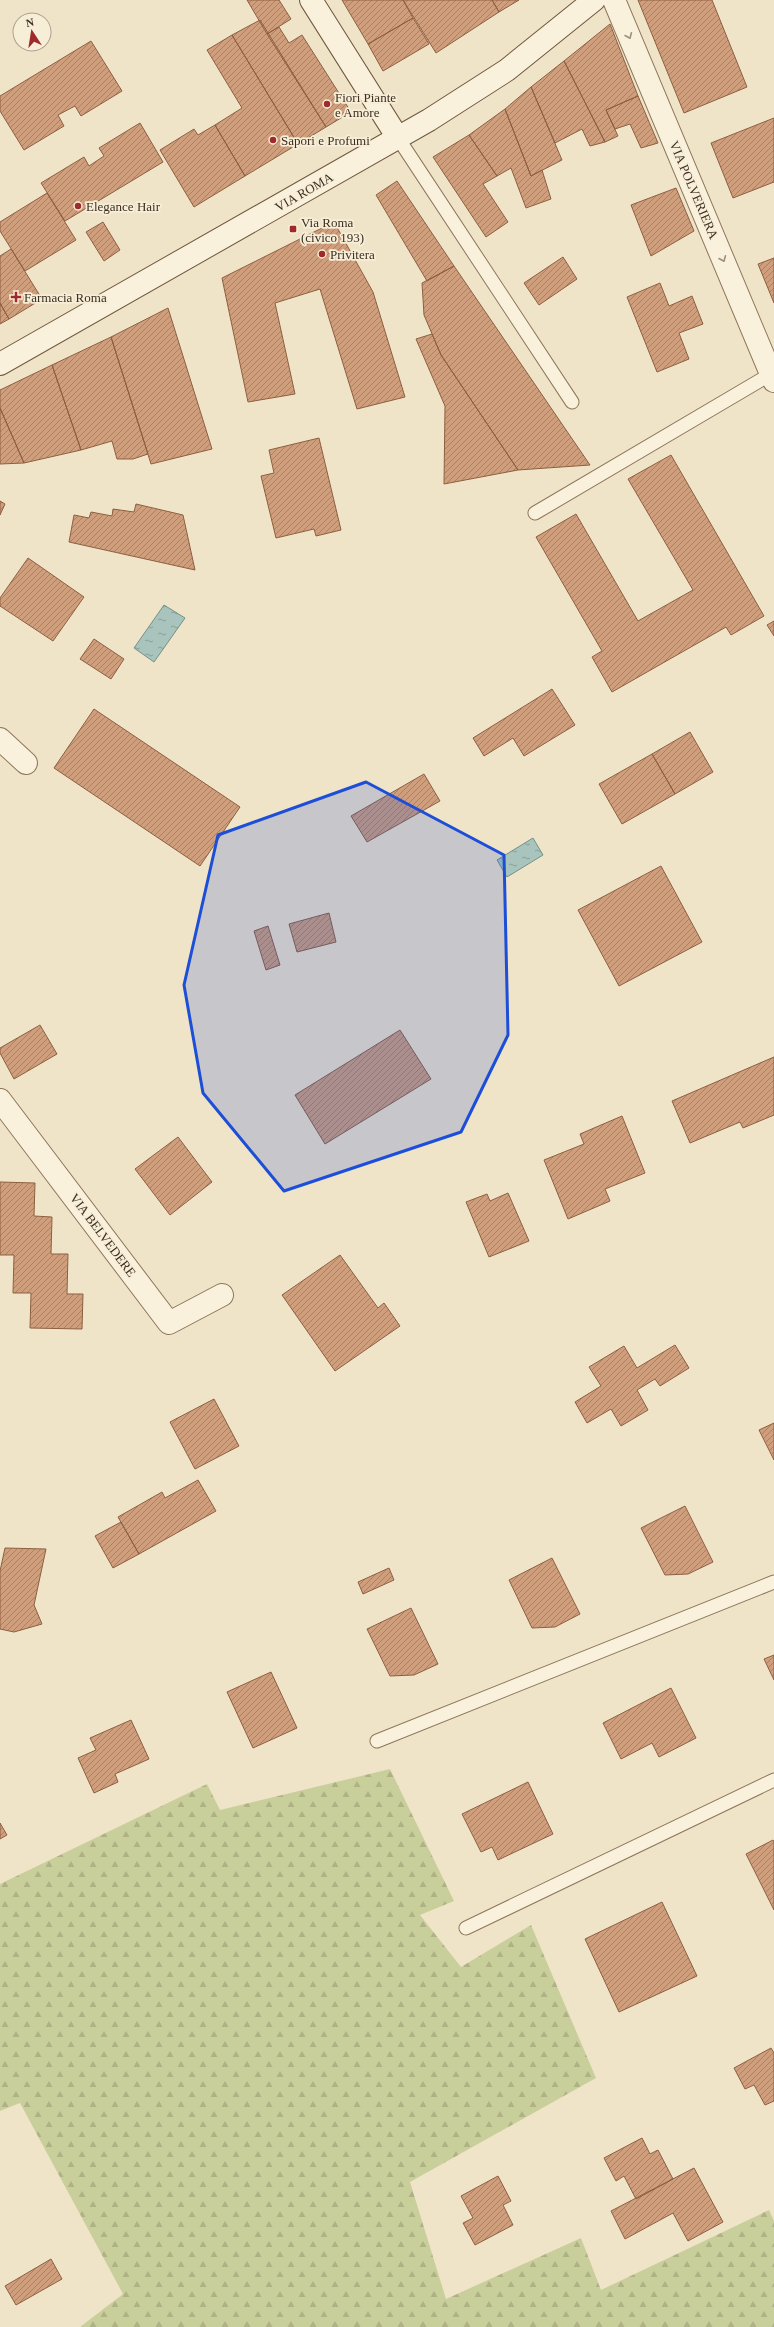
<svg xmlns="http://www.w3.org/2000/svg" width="774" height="2327" viewBox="0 0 774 2327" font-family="Georgia,serif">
<defs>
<pattern id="forest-firs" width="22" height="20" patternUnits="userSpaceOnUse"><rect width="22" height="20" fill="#c9cf9b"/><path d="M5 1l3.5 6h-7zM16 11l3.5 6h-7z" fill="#aeb285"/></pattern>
<pattern id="water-ripples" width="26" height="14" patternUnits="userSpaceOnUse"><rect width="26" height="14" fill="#a9c4bc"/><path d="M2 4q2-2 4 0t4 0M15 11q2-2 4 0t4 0" fill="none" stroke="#8ba098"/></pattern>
<pattern id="building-hatch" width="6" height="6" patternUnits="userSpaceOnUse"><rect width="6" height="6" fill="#cf9f7d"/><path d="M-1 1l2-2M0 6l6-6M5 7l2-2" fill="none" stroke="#a98266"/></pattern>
</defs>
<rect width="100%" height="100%" fill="#f0e4c8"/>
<path fill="url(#forest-firs)" d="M390 1769 454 1901 420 1915 461 1967 531 1925 596 2078 410 2182 446 2299 581 2238 601 2290 769 2210 774 2221V2327H80L123 2294 20 2103 0 2111V1884L207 1784 220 1810Z"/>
<path fill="url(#water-ripples)" stroke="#6f938a" d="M164 605 185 618 154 662 134 648Z
M533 838 543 855 507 877 497 860Z"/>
<path fill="url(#building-hatch)" stroke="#8d5f41" d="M247 0H279L291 19 267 34Z
M342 0H403L413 18 368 44Z
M403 0H492L499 12 436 53Z
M492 0H519L499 12Z
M638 0H712L747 87 684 113Z
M413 18 429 44 383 71 368 44Z
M260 20 326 127 298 144 232 35Z
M610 24 638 96 606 110 618 136 605 142 564 61Z
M279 27 289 43 302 35 351 112 326 127 267 34Z
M232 35 298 144 245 176 215 125 242 108 207 50Z
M91 41 122 91 81 116 75 106 58 115 64 126 24 150 0 111V96Z
M564 61 605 142 590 146 582 129 555 143 531 87Z
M531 87 562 160 531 176 505 109Z
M638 96 658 143 641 148 630 124 615 129 606 110Z
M505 109 531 176 542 170 551 199 526 208 511 168 497 176 469 135Z
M774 118V182L733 198 711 143Z
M140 123 163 162 65 221 41 183 84 157 89 166 104 156 99 148Z
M215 125 245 176 194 207 160 150 194 129 198 135Z
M469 135 497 176 483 184 508 222 486 237 433 157Z
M397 181 454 266 427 281 376 195Z
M676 188 694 231 651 256 631 205Z
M47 193 76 240 25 271 0 231V222Z
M103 222 120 250 104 261 86 232Z
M334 222 373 292 405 397 357 409 320 289 275 303 295 394 248 402 222 278Z
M11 249 42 299 9 319 0 303V256Z
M563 257 577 279 539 305 524 283Z
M774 258V303L758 264Z
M454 266 590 465 518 470 441 355 424 315 422 283Z
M660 283 669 306 692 296 703 324 679 333 689 359 657 372 627 297Z
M0 303 9 319 0 324Z
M168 308 212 449 151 464 111 337Z
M432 334 441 355 518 470 444 484 445 406 416 339Z
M111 337 148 454 133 459H117L112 441 81 450 52 365Z
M52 365 81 450 24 463 0 408V390Z
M0 408 24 463 0 464Z
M319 438 341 530 316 536 314 529 276 538 261 476 274 473 269 450Z
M671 455 764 616 731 635 726 627 612 692 592 657 602 651 536 537 576 514 638 621 693 590 628 479Z
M0 501 5 504 0 515Z
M136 504 183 515 195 570 69 542 74 515 89 518 91 512 112 516 113 509 134 512Z
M28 558 84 597 53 641 0 606V598Z
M774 621V636L767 625Z
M94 639 124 659 111 679 80 659Z
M552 689 575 725 524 756 513 738 484 756 473 738Z
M94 709 240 807 200 866 54 768Z
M690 732 713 772 675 794 652 754Z
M652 754 675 794 622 824 599 784Z
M424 774 440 801 367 842 351 816Z
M661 866 702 942 619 986 578 910Z
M329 913 336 942 297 952 289 924Z
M268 926 280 965 266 970 254 931Z
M40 1025 57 1054 14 1079 0 1053V1048Z
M400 1030 431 1079 325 1144 295 1095Z
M774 1057V1115L743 1128 740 1122 690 1143 672 1101Z
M622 1116 645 1173 605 1189 610 1201 568 1219 544 1160 584 1144 580 1134Z
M178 1137 212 1182 170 1215 135 1169Z
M0 1182 35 1183 34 1216 52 1217 51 1254H68L67 1294H83L82 1329 30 1328 31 1293H13L14 1255H0Z
M508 1193 529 1241 489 1257 466 1202 487 1194 490 1201Z
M340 1255 378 1308 384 1303 400 1326 335 1371 282 1295Z
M675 1345 689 1368 660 1386 655 1379 637 1390 648 1410 621 1426 611 1409 587 1423 575 1402 601 1386 589 1367 624 1346 637 1368Z
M214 1399 239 1446 195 1469 170 1422Z
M774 1423V1460L759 1430Z
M198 1480 216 1511 139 1554 118 1517 162 1492 165 1498Z
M685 1506 713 1562 688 1574 665 1575 641 1528Z
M121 1522 139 1554 113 1568 95 1536Z
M5 1548 46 1549 34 1605 42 1624 14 1632 0 1629V1571Z
M552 1558 580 1614 555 1627 532 1628 509 1580Z
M389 1568 394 1580 363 1594 358 1582Z
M411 1608 438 1664 414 1675 390 1676 367 1629Z
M774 1655V1680L764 1659Z
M271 1672 297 1728 253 1748 227 1692Z
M671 1688 696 1738 659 1757 652 1743 621 1759 603 1723Z
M131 1720 149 1759 115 1774 118 1782 94 1793 78 1758 96 1750 90 1738Z
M528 1782 553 1834 498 1860 492 1847 481 1852 462 1814Z
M0 1823 7 1835 0 1839Z
M773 1840 774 1842V1910L746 1854Z
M662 1902 697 1976 619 2012 585 1939Z
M771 2048 774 2053V2101L765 2105 754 2085 745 2089 734 2068Z
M642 2138 650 2154 658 2150 673 2179 636 2199 624 2176 616 2181 604 2158Z
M694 2168 723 2222 688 2241 673 2213 625 2239 611 2211Z
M498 2176 511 2201 503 2205 513 2225 475 2245 463 2223 473 2218 461 2196Z
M51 2259 62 2279 16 2305 5 2286Z"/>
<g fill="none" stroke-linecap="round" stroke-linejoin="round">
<defs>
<path id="service" d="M398 138 572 402
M535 513 771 374
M377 1741 774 1582
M466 1928 774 1780"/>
<path id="minor" d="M0 739 26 763
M0 1100 169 1323 222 1295"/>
<path id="tertiary" d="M614 0 774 381"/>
<path id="secondary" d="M311 0 398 138
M0 364 429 120 507 70 594 0"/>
</defs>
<use href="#service" stroke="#8d765c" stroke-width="15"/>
<use href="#minor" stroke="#8d765c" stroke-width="24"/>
<use href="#tertiary" stroke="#8d765c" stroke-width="24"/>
<use href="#secondary" stroke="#6f573f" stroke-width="24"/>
<use href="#service" stroke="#faf1dc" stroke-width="13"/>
<use href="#minor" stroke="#faf1dc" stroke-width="22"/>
<use href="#tertiary" stroke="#faf1dc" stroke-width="22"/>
<use href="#secondary" stroke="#faf1dc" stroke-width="22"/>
</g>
<defs><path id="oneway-chevron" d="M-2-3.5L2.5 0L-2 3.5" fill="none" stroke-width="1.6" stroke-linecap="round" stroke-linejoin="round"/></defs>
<g stroke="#9c907e">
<use href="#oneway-chevron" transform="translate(629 36) rotate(67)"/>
<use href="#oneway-chevron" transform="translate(723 259) rotate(67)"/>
</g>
<path fill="#1d4ed8" fill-opacity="0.2" stroke="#1d4ed8" stroke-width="3" stroke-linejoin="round" d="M366 782 504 855 508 1035 461 1132 284 1191 203 1093 184 985 218 835Z"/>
<g fill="#9e2a2b" stroke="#f7eed8" stroke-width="1.5">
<circle cx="327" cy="104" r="4"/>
<circle cx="273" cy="140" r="4"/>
<circle cx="78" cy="206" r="4"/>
<rect x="289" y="225" width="8" height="8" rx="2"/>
<circle cx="322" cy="254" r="4"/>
<path d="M14 291h4v4h4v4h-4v4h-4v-4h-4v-4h4z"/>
</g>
<g text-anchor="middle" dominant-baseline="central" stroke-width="3.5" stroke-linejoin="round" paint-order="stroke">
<g font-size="13" fill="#3d2e20" stroke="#f7eed8" text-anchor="start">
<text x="335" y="97">Fiori Piante<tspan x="335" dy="15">e Amore</tspan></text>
<text x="281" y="140">Sapori e Profumi</text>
<text x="86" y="206">Elegance Hair</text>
<text x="301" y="222">Via Roma<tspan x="301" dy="15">(civico 193)</tspan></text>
<text x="330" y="254">Privitera</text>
<text x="24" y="297">Farmacia Roma</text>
</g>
<g font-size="13" fill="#3d2e20" stroke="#f7eed8">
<text transform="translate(694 190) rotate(67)">VIA POLVERIERA</text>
<text transform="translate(304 192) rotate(-30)">VIA ROMA</text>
<text transform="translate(103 1235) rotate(53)">VIA BELVEDERE</text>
</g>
</g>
<g transform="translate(32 32) rotate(348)"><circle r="19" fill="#f7eed8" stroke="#ada18e"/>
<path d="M0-3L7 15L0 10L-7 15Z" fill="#9e2a2b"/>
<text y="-6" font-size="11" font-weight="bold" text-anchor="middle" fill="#3d2e20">N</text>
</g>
</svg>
